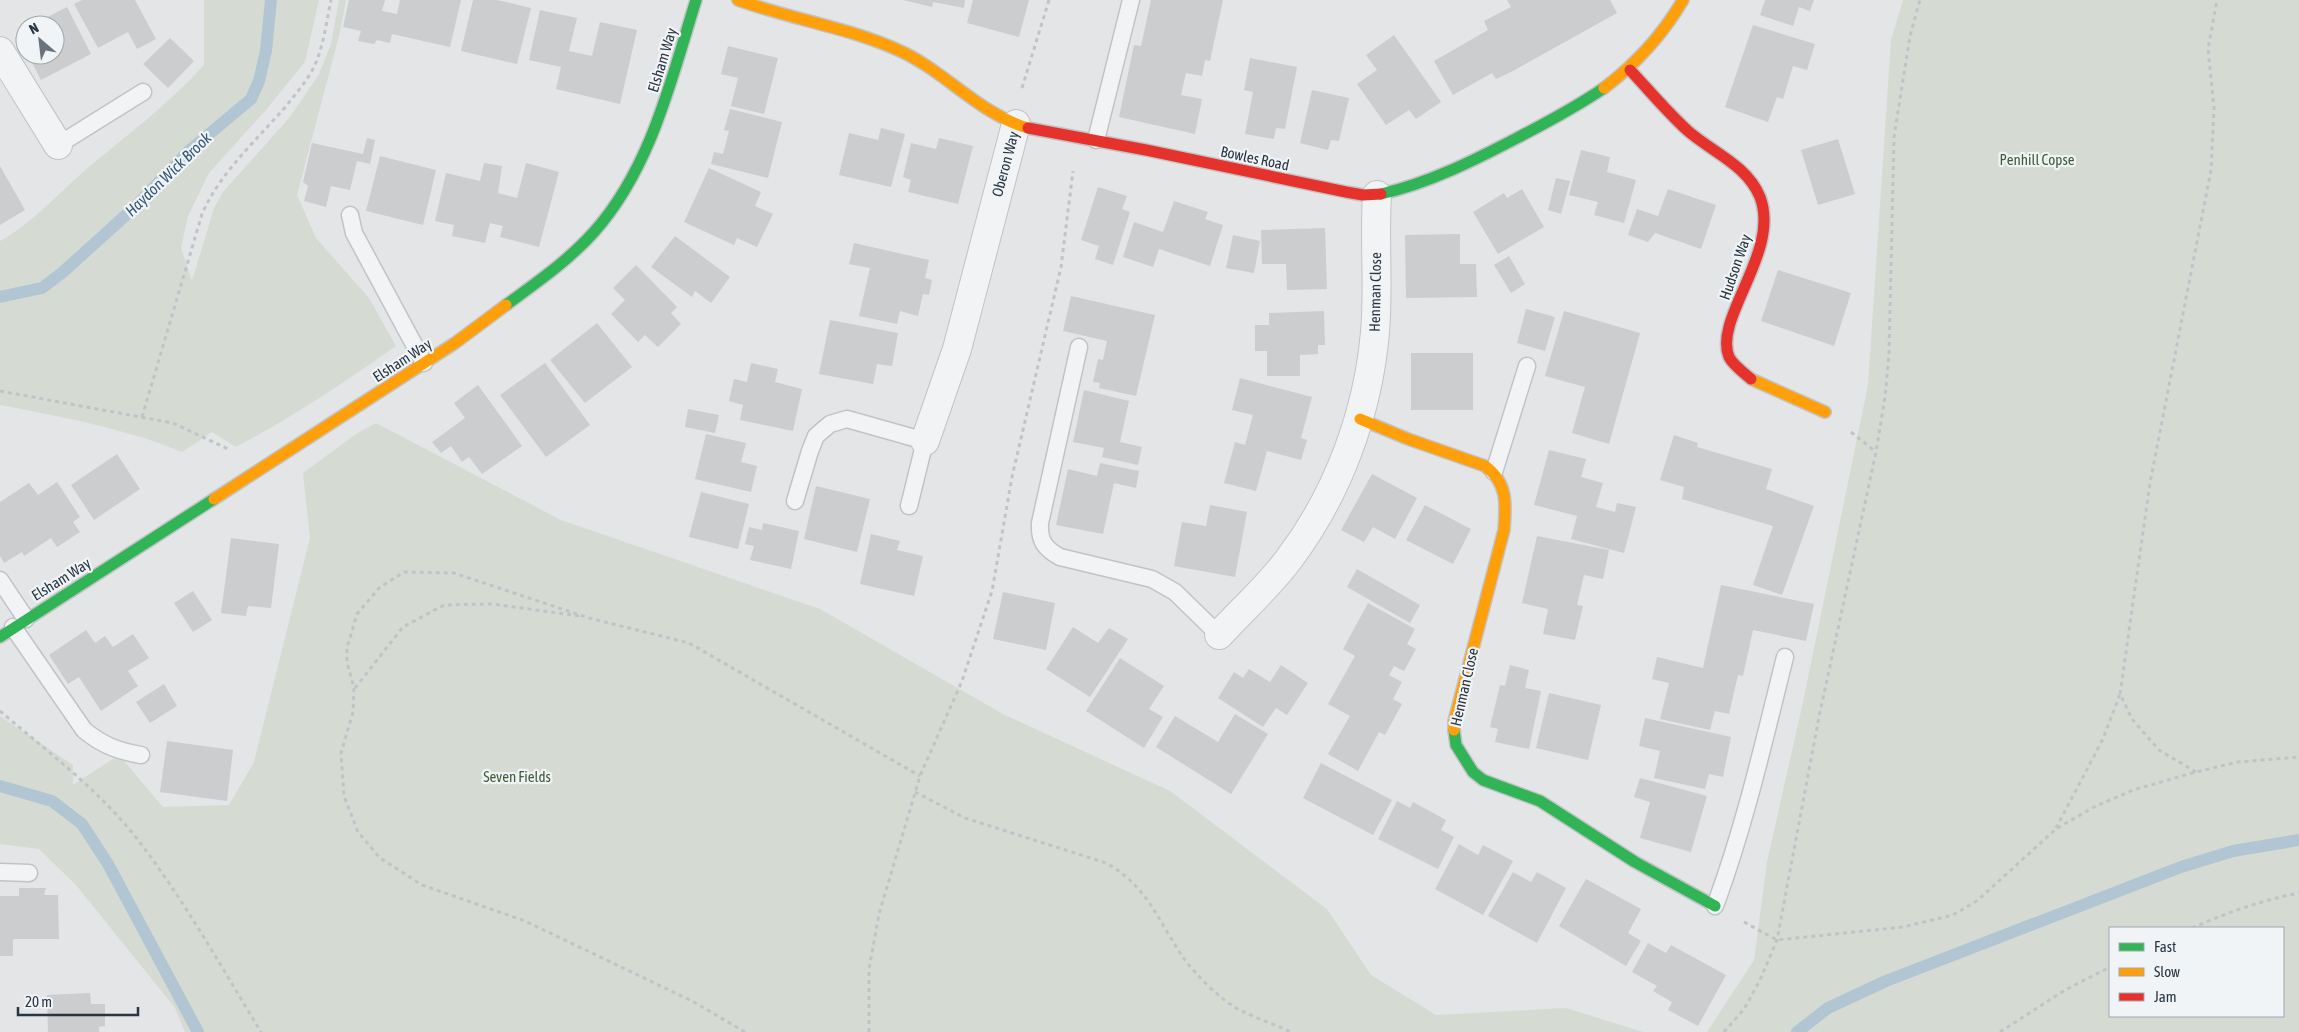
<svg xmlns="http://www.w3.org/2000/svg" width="2299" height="1032" viewBox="0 0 2299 1032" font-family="'Asap Condensed',sans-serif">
<rect width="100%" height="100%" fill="#e3e5e7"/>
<path fill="#d5dbd3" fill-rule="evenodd" d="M204 0H319L305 62 265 111 209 173 188 216 181 248 192 281 214 208 223 192 290 117 319 74 331 44 339 0H346L340 32 297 195 316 238 369 298 396 346C344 383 292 417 236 447L212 432 182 452C124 428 62 417 0 405V241C31 224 57 195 83 172 124 137 168 105 204 65Z
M1903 0H2299V1032H1707L1754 960 1767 862 1803 702 1868 385 1891 40ZM2110 928H2283V1016H2110Z
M376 423 561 520 820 609 1003 714 1170 791 1327 909 1371 975 1436 1015 1566 1008 1643 1032H185L175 1008 76 885 39 849 0 844V716L73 765V785L119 755 163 807 229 805 254 762 310 538 303 473 356 434Z"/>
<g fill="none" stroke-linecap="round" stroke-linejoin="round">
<path stroke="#b1c6d2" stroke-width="12" d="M0 297 42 288 63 272 136 206 190 150 251 99 259 81 266 51 271 0
M0 786 52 801 82 824 108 864 198 1032
M1797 1032 1828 1008 1886 981 2181 867 2233 851 2299 840"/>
</g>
<path fill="#cbcdcf" d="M82 0H135L156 39 137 49 128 32 98 48 74 4Z
M349 0H385L382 11 397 14 400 0H461L450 47 392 34 390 43 377 40 374 44 358 41 361 31 343 27Z
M473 0H497L531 8 517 64 461 51Z
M903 0H965L964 8 933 2 932 7Z
M973 0H1029L1019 37 967 23Z
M1151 0H1223L1210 61 1205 60 1202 76 1186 73 1181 95 1202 99 1195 134 1119 117 1134 45 1141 46Z
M1507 0H1610L1617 13 1511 72 1496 79 1492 73 1453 95 1434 61 1488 30 1484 21 1511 7Z
M1765 0H1814L1810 11 1799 7 1793 26 1760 15Z
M67 7 91 54 41 80 28 55H55V25H32Z
M540 10 577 18 569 51 592 56 600 22 637 30 620 104 556 89 561 67 529 60Z
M1753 25 1815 44 1807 70 1793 66 1783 99 1777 97 1768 122 1725 107Z
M25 29V49L17 33Z
M1394 35 1441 102 1416 119 1409 110 1386 125 1357 84 1377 70 1366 55Z
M170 38 194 61 168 88 143 64Z
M728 46 778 58 764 114 731 106 738 78 721 74Z
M1250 58 1297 67 1285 129 1276 128 1274 139 1245 134 1253 92 1244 90Z
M1312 90 1349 98 1339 141 1331 140 1328 150 1300 143Z
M730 109 782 122 768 178 711 164 714 152 723 154 729 131 724 130Z
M881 128 905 134 891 187 839 175 849 133 878 140Z
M367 138 375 140 370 164 357 161 350 190 331 186 326 207 304 201 308 186 303 182 312 143 363 154Z
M939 138 973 146 958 204 908 192 911 180 903 177 911 143 936 149Z
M1838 139 1855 194 1818 205 1801 150Z
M1581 150 1610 157 1607 172 1636 180 1624 223 1594 215 1598 202 1569 195Z
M380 156 436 170 423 225 366 211Z
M484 163 502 166 498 193 517 198 526 163 559 172 539 247 500 237 503 226 490 223 485 243 452 236 454 225 435 221 446 173 480 181Z
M0 166 25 210 0 225Z
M709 168 761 192 755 206 773 214 757 247 737 238 734 245 684 222Z
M1556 178 1570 181 1561 214 1548 210Z
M1098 187 1127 196 1122 209 1130 212 1113 265 1095 259 1099 246 1081 240Z
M1522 189 1544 227 1498 254 1473 212 1504 193 1507 198Z
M1668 189 1716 205 1701 249 1655 233 1648 242 1628 235 1637 209 1658 216Z
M1174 201 1208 212 1205 219 1223 225 1210 266 1159 249 1153 267 1123 257 1134 222 1163 232Z
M1325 228 1327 289 1287 290 1286 264H1262L1261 230Z
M1460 234V264H1476L1477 297 1406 298 1405 235Z
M1233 235 1260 241 1254 273 1226 268Z
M675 236 730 277 711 303 695 291 692 297 651 267Z
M854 243 929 260 925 278 932 280 929 295 923 294 918 316 900 311 897 324 859 316 870 268 849 264Z
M1509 256 1525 284 1511 293 1494 265Z
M636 265 677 307 671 313 681 324 658 347 645 335 638 342 611 314 625 300 613 288Z
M1778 270 1851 293 1834 346 1761 321Z
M1071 296 1155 315 1136 396 1099 388 1100 383 1093 382 1098 359 1103 360 1107 341 1063 331Z
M1526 309 1555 317 1545 351 1517 343Z
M1324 311 1325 345H1318V354L1300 355V376H1267V351H1255V325H1269V313Z
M1564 311 1640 333 1609 444 1572 433 1585 387 1545 376Z
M830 320 898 333 892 366 877 364 873 384 819 374Z
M597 323 632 367 585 403 550 360Z
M1411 353H1473V410H1411Z
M545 363 590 425 546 457 500 395Z
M751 363 778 369 775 382 802 389 793 431 740 420 743 405 729 401 734 379 747 382Z
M1240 378 1312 397 1301 438 1307 440 1301 460 1267 451 1256 491 1224 483 1235 442 1245 445 1253 415 1232 410Z
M478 385 522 446 482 474 469 457 462 462 451 446 441 453 432 442 465 418 454 403Z
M1084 390 1129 401 1120 442 1142 447 1138 465 1102 457 1104 448 1073 442Z
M688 409 719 415 715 433 685 427Z
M706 434 746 443 741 462 757 466 751 492 695 479Z
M1674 435 1698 443 1697 447 1772 469 1766 489 1814 506 1782 595 1753 585 1773 526 1682 499 1684 487 1660 480Z
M1549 450 1586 459 1581 477 1603 483 1596 507 1615 512 1617 503 1636 507 1624 553 1571 539 1577 516 1534 505Z
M117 454 140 489 94 520 71 485Z
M1100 463 1139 471 1136 488 1114 483 1103 534 1056 525 1068 469 1097 476Z
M1372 474 1417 498 1395 539 1373 527 1364 542 1341 530Z
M57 482 80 517 73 522 80 532 57 547 51 538 24 556 22 552 4 563 0 556V502L29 483 38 495Z
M816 486 870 499 857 552 804 539Z
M701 492 749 504 738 549 689 537Z
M1210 505 1247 512 1235 577 1174 566 1182 522 1206 526Z
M1425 505 1471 529 1453 564 1406 540Z
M763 523 799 531 791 569 750 560 754 546 745 544 749 527 762 530Z
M871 534 900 541 897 550 923 556 914 596 860 584Z
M1537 536 1609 550 1603 579 1584 575 1577 605 1583 606 1575 640 1543 634 1548 609 1522 603Z
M231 538 279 544 271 608 248 606 246 616 221 613Z
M1357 569 1420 605 1410 623 1347 587Z
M1721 585 1814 604 1806 641 1753 630 1743 676 1738 675 1729 714 1715 711 1710 730 1660 719 1669 683 1652 679 1657 657 1703 668Z
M193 591 212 620 193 632 174 603Z
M1003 592 1055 603 1046 650 993 639Z
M1368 603 1415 629 1407 644 1416 649 1404 671 1394 666 1389 675 1402 682 1393 699 1402 704 1385 735 1379 732 1358 771 1328 754 1350 716 1328 704 1355 656 1343 649Z
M1073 627 1098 643 1109 628 1128 639 1090 697 1046 669Z
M86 630 95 643 105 636 113 647 133 634 149 658 128 671 138 686 101 711 79 677 68 684 49 655Z
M1120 658 1164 686 1149 709 1163 717 1144 748 1086 711Z
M1281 665 1308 683 1287 715 1276 708 1263 727 1218 698 1234 672 1243 678 1249 669 1270 682Z
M1510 665 1529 670 1525 688 1541 691 1529 749 1495 742 1498 729 1490 727 1500 685 1505 686Z
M164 684 177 706 150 723 136 702Z
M1549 693 1601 705 1588 760 1536 748Z
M1235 714 1268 734 1231 794 1156 747 1175 716 1218 742Z
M1645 718 1731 737 1723 777 1709 774 1705 789 1654 778 1660 751 1639 746Z
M167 741 233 750 227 801 160 792Z
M1321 763 1392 800 1373 835 1303 798Z
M1640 778 1707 796 1691 852 1640 838 1650 802 1634 797Z
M1397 801 1410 808 1413 802 1446 820 1441 830 1454 837 1438 869 1378 839Z
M1459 844 1478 855 1483 845 1513 861 1483 915 1435 889Z
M1513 872 1531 882 1537 872 1566 888 1537 943 1488 916Z
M1586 879 1641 909 1628 933 1641 941 1626 966 1559 926Z
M19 888H46L44 895H58L59 939H13V956H0V896H19Z
M1648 943 1666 953 1671 945 1726 975 1698 1026 1668 1010 1672 1002 1653 991 1657 986 1632 972Z
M90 993 91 1004H105V1026L99 1027V1032H48L47 995Z"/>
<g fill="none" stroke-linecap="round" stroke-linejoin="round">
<defs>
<path id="lane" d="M1096 140 1131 0
M58 145 143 92
M350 215 354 233 424 363
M1079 347 1040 523C1039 541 1045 549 1060 557L1152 579 1175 592 1219 635
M1494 472 1527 366
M795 501 810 451 816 436 830 424 847 419 925 441 909 506
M0 580 26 619
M13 627 84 730C102 745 118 751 141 755
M0 872 29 873
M1715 906C1745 825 1764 741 1785 657"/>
<path id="street" d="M0 51 58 145
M925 441 957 349 1016 124
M1219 635C1242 610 1268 587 1289 559 1338 494 1368 413 1375 332 1379 286 1374 241 1377 195"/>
<path id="fast" d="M1381 194C1429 183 1473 161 1517 138 1546 123 1576 107 1604 88
M506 305C536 283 568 261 594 232 651 168 671 80 696 0
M0 637 214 499
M1454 730 1456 745 1473 772 1483 780 1540 801 1635 862 1715 906"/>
<path id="slow" d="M738 0C790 19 847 27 898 50 944 70 979 114 1028 128
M1604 88C1637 63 1662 36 1683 0
M1751 379 1825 412
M1360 419 1408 439 1485 466C1508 483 1506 504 1504 530L1454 721V730
M214 499 455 343 506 305"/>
<path id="jam" d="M1630 70C1649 90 1667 112 1688 131 1712 152 1747 165 1760 197 1781 252 1713 318 1729 357 1733 365 1744 373 1751 379
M1028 128 1146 150 1346 192 1363 195 1381 194"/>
</defs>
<use href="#lane" stroke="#c1c3c5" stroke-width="19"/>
<use href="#street" stroke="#c1c3c5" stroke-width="30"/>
<use href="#fast" stroke="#c1c3c5" stroke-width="14"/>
<use href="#slow" stroke="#c1c3c5" stroke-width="14"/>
<use href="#jam" stroke="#c1c3c5" stroke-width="14"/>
<path stroke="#c1c4c7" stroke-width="3" stroke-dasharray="4 4" stroke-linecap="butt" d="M1022 88 1049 0
M0 391 173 423 228 449
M142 417 202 214C221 171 257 140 287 105 298 91 311 76 317 60 324 41 327 20 331 0
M1851 432 1876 452
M355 688 403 627 444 605 492 604 580 616
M0 711C48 752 100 791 138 840 184 900 222 968 261 1032
M2196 772 2159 750 2132 719 2120 694 2150 483 2211 170 2214 108 2208 49 2217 0
M915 792 965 818 1106 863C1149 887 1158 922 1185 960 1198 977 1219 998 1238 1009 1255 1018 1274 1024 1291 1032
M2056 828 2103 739 2120 694
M1744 922 1777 940 1903 927 1953 915 1978 900 2056 829 2094 807 2133 790 2196 772 2238 762 2299 757
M2192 928C2226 913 2262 900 2299 893
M745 1032 692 1001 525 921 422 885 380 858 358 832 344 796 341 753 353 712 354 688 347 662V648L357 614 379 588 404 572 454 573 589 618 689 643 920 776
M869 1032V969L879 914 920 776 962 681 992 591 1012 477 1061 267 1073 171
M1724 1032 1744 1009 1760 980 1777 940 1819 717 1876 452 1885 397 1889 354 1894 137 1910 36 1920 0
M2000 1032 2065 990 2110 967"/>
<use href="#lane" stroke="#f2f3f5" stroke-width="16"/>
<use href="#street" stroke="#f2f3f5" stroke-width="28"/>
<use href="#fast" stroke="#30b455" stroke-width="11"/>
<use href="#slow" stroke="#ff9f0a" stroke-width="11"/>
<use href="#jam" stroke="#e5322d" stroke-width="11"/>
</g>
<g text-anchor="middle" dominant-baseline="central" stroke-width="4.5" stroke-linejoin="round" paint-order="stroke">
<g font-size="15" fill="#293541" stroke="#f0f4f7">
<text transform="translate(662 60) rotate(-73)">Elsham Way</text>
<text transform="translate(1255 158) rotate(12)">Bowles Road</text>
<text transform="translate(1005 164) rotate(-75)">Oberon Way</text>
<text transform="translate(1735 267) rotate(-71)">Hudson Way</text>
<text transform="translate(1375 292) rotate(-89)">Henman Close</text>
<text transform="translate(402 360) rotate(-33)">Elsham Way</text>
<text transform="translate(61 579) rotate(-32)">Elsham Way</text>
<text transform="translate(1464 687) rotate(-77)">Henman Close</text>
</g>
<g font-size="15" fill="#435c37" stroke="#f0f4f7">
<text x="2037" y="159">Penhill Copse</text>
<text x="517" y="776">Seven Fields</text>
</g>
<g font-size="16" font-style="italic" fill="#345974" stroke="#f0f4f7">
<text transform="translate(168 174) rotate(-44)">Haydon Wick Brook</text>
</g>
</g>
<rect x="2109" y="927" width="175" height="90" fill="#f0f4f7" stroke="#a0a8ae"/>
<rect x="2119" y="943" width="25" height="8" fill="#30b455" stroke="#a0a8ae"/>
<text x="2154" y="952" font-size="15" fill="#293541">Fast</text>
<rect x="2119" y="968" width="25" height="8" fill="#ff9f0a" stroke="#a0a8ae"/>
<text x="2154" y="977" font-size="15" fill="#293541">Slow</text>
<rect x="2119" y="993" width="25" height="8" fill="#e5322d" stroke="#a0a8ae"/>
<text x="2154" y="1002" font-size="15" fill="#293541">Jam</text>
<g transform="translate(40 40) rotate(332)"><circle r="24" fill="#f0f4f7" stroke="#a0a8ae"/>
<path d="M0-4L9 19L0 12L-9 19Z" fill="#6a737b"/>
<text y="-8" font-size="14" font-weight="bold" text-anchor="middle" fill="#293541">N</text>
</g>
<path d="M18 1007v8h120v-8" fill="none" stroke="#293541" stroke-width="2.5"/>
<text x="25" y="1007" font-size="15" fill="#293541" stroke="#f0f4f7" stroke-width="4" paint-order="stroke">20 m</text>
</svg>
